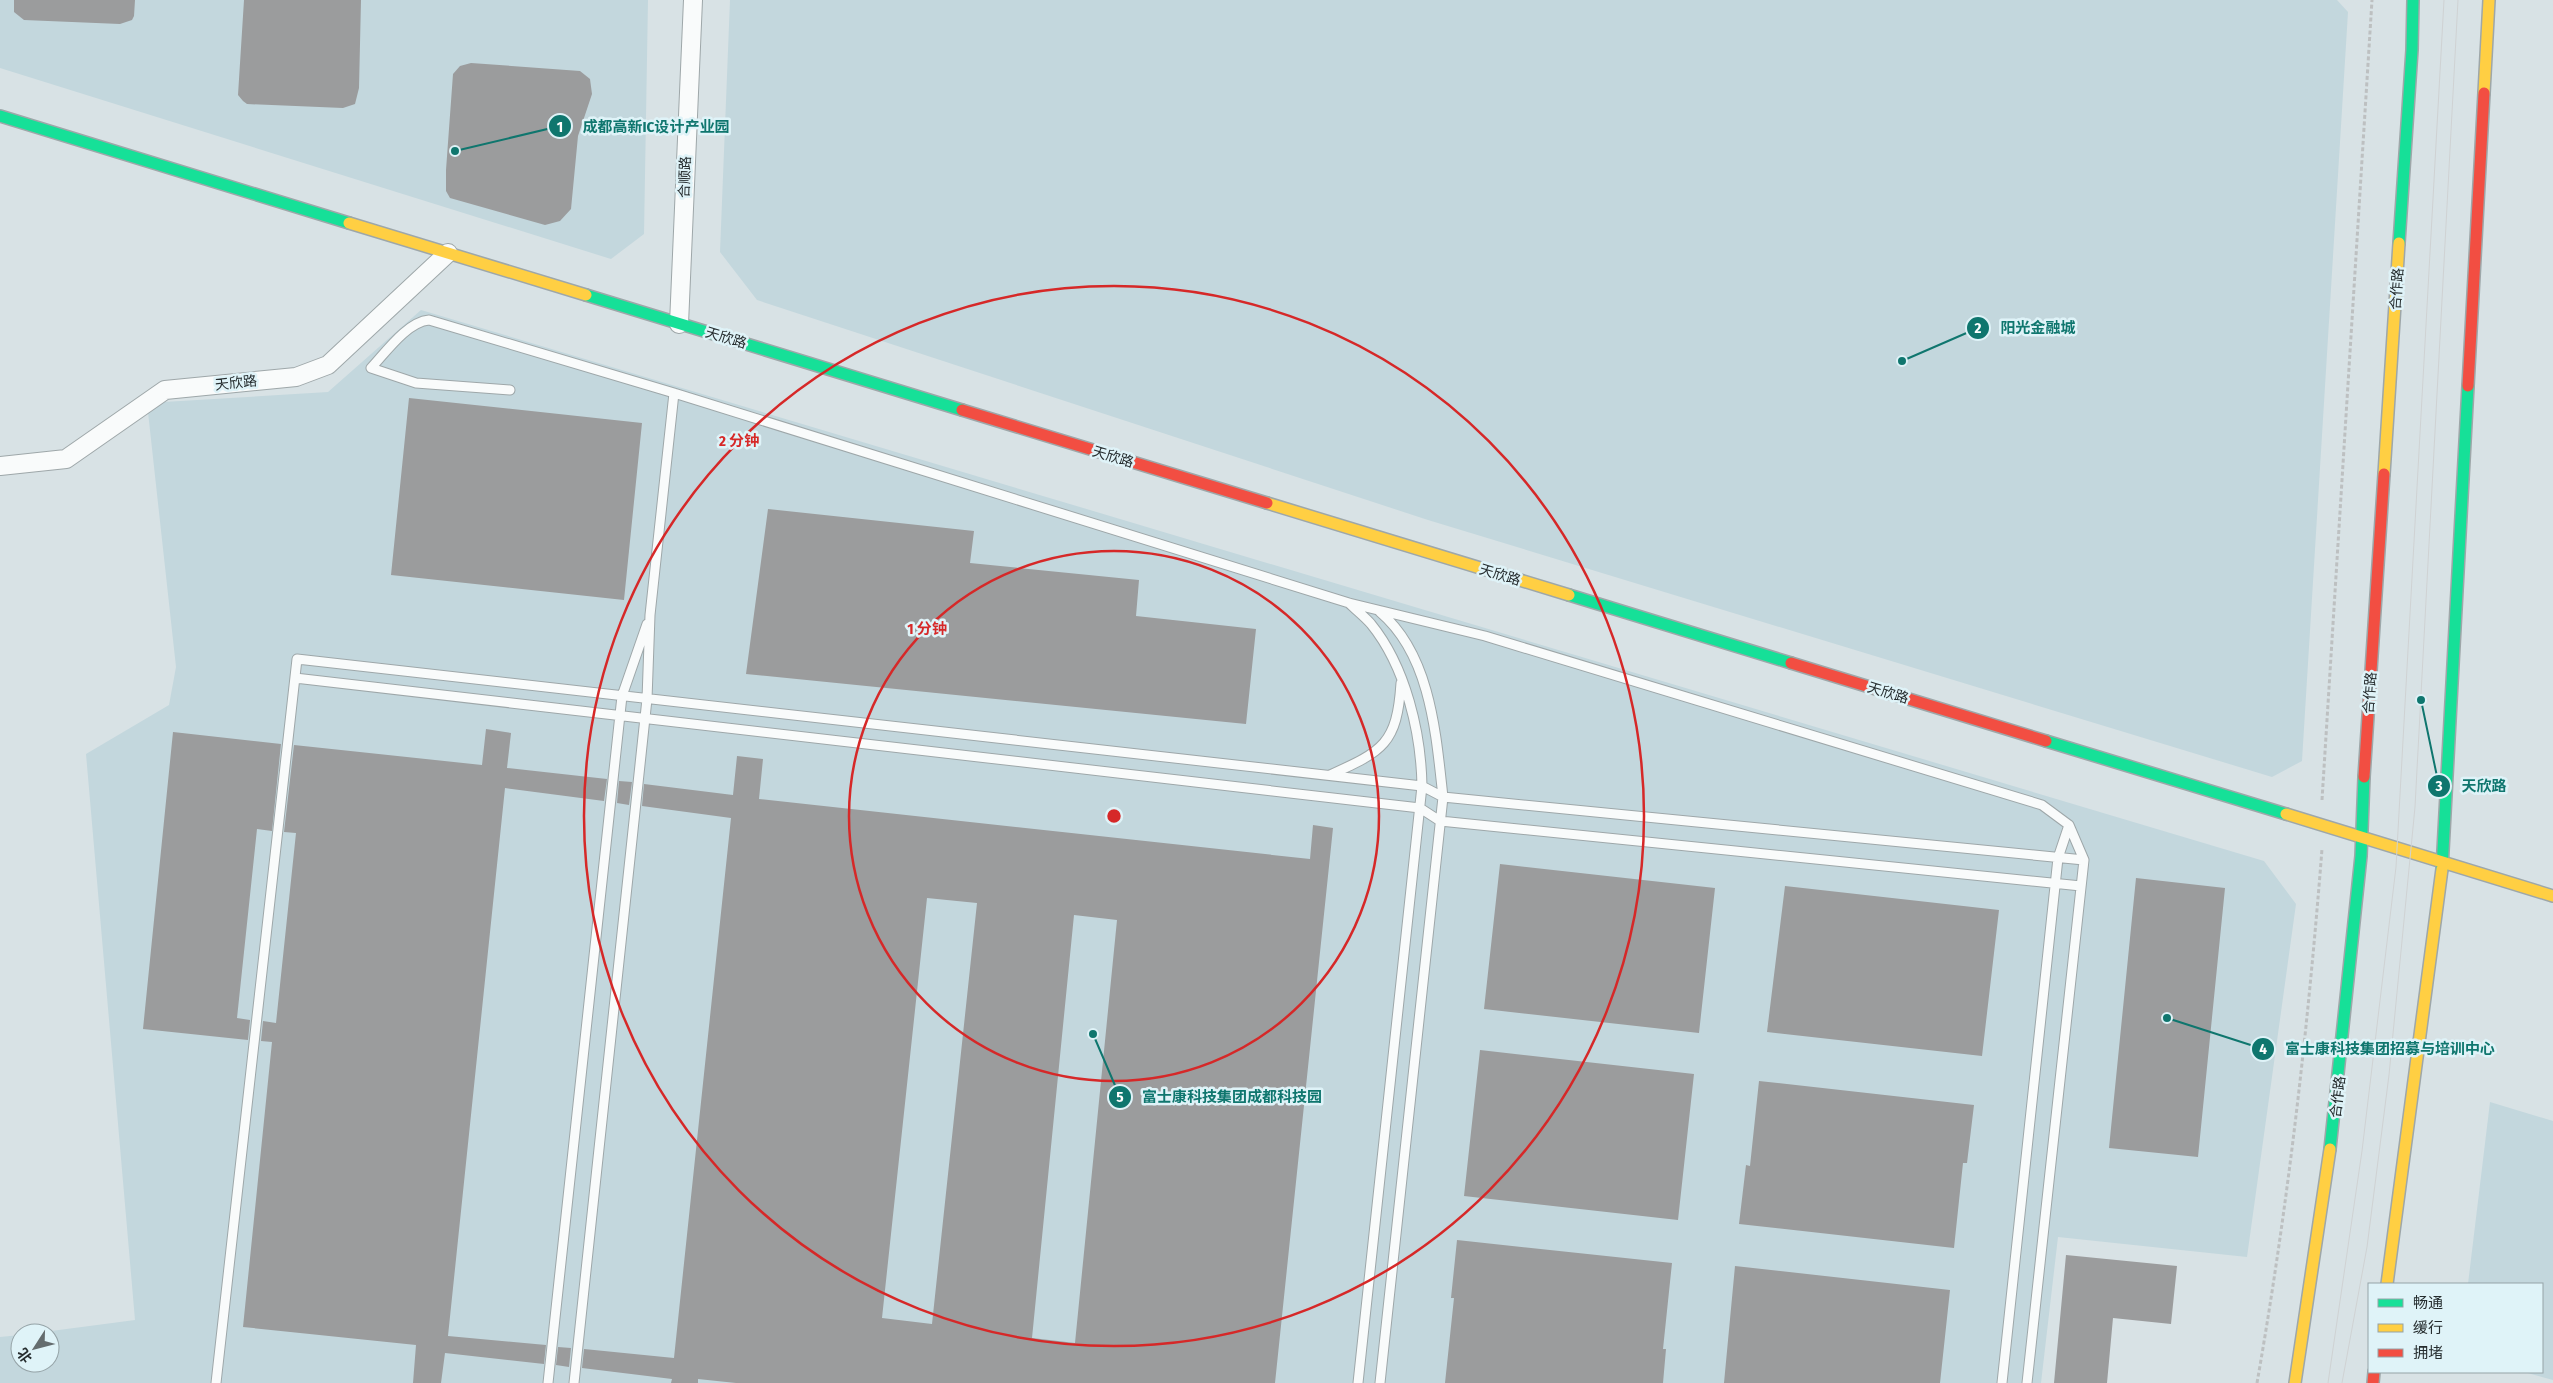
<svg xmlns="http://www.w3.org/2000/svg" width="2553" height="1383" viewBox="0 0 2553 1383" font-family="'Fira Sans Condensed','Noto Sans SC',sans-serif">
<rect width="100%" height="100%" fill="#d8e2e5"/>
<path fill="#c3d7dd" d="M0 0H648L644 234 611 259 0 68Z
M730 0H2337L2348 12 2302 761 2272 777 1428 520 757 300 720 252Z
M421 310 2264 861 2296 904 2247 1257 2058 1237 2041 1383H0V1337L20 1335V1363H50V1333H36L135 1320 86 754 169 705 176 667 147 403 328 392Z
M2490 1102 2553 1121V1380L2524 1372H2542V1284H2468Z"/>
<path fill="#9b9c9d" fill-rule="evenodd" d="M14 0H135L134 16 132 20 120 24 24 20 14 12Z
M244 0H361L359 88 355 104 343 108 247 104 243 101 238 95Z
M471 63 580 71 590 79 592 94 578 136 571 209 560 221 545 225 450 198 446 191V170L453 74 460 66Z
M409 398 642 423 624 600 391 575Z
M768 509 974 531 970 563 1139 580 1136 616 1256 629 1246 724 746 674Z
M486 729 511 733 507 768 607 779 604 801 505 788 448 1336 546 1345 544 1364 445 1353 441 1383H413L416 1345 243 1327 272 1042 261 1041 263 1021 276 1023 296 833 284 832 294 745 482 765Z
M173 732 281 744 272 831 257 829 237 1018 250 1020 248 1040 143 1029Z
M737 756 763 759 759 799 1310 859 1313 825 1333 828 1275 1383H736L698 1379V1383H671L672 1379 582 1368 584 1349 674 1358 731 818 642 806 644 784 733 795ZM927 898 977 903 932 1324 882 1318ZM1074 915 1117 920 1075 1343 1032 1338Z
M619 781 632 782 629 805 617 803Z
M1500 864 1715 888 1699 1033 1484 1009Z
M2136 878 2225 888 2198 1157 2109 1148Z
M1785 886 1999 910 1982 1056 1767 1032Z
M1480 1050 1694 1074 1678 1220 1464 1196Z
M1759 1081 1974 1105 1967 1163H1963L1954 1248 1739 1224 1746 1165 1750 1166Z
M1457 1240 1672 1263 1663 1349H1666L1663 1383H1445L1454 1298H1451Z
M2066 1255 2177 1266 2171 1324 2113 1318 2107 1383H2054Z
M1735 1266 1950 1290 1940 1383H1724Z
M558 1347 571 1348 569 1367 556 1365Z"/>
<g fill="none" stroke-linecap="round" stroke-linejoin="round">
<defs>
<path id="lane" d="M510 390 416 383 371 368C386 352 407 322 429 320L674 393 1349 603 1485 636 2042 805 2069 825 2084 860 2027 1383
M1349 603C1356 610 1365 617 1371 624 1406 667 1421 733 1422 786L1358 1383
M1380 612C1431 655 1436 735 1443 797L1380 1383
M295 678 1420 808 1440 821 2081 886
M1330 775C1383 751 1397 744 1401 683
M216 1383 297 659 1422 786 1443 797 2084 860
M548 1383 622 696 647 624
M574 1383 647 699 650 615 674 393
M2002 1383 2058 858 2069 825"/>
<path id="street" d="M679 324 693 0
M0 466 66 459 165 390 296 377 328 365 448 253"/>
<path id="fast" d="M0 116 349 223
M2399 243 2412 50 2413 0
M586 295 962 410
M1569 595 1791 663
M2046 741 2286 814
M2442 869 2468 386
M2330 1149 2361 856 2364 777"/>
<path id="slow" d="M2484 93 2489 0
M349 223 586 295
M2384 474 2399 243
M1267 503 1569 595
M2286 814 2553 896
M2387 1284 2442 869
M2295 1383 2330 1149"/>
<path id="jam" d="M2468 386 2484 93
M962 410 1267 503
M1791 663 2046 741
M2364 777 2384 474
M2373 1383 2374 1372"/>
</defs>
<use href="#lane" stroke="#9ea7a9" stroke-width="11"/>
<use href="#street" stroke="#9ea7a9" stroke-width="20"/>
<use href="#fast" stroke="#9ea7a9" stroke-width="14"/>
<use href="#slow" stroke="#9ea7a9" stroke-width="14"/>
<use href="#jam" stroke="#9ea7a9" stroke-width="14"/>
<path stroke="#bdc0c1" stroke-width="3" stroke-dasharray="4 2.5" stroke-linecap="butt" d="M2322 800 2372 0
M2257 1383C2288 1206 2308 1028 2322 849"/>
<use href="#lane" stroke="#f9fbfb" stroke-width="9"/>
<use href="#street" stroke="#f9fbfb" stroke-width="18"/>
<use href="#fast" stroke="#16e098" stroke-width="11"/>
<use href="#slow" stroke="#ffcf43" stroke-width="11"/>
<use href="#jam" stroke="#f24e42" stroke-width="11"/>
<path stroke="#cfd2d3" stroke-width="1" d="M2328 1383 2362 1151 2396 867 2444 0
M2342 1383 2367 1247 2389 1075 2415 807 2458 0"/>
</g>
<g fill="none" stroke="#d62828" stroke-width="2.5">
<circle cx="1114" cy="816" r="265"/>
<circle cx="1114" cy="816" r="530"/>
</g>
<g text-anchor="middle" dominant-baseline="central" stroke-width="5" stroke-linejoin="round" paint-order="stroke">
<g font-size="14" fill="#252c2e" stroke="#dff3f8">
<text transform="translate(685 177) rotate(-88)">合顺路</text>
<text transform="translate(2397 289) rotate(-86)">合作路</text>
<text transform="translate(726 338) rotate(17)">天欣路</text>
<text transform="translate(236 383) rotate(-6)">天欣路</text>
<text transform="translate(1113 457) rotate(17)">天欣路</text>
<text transform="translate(1500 575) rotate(17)">天欣路</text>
<text transform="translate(1888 693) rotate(17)">天欣路</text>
<text transform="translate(2370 693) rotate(-86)">合作路</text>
<text transform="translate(2338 1097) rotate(-83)">合作路</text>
</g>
</g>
<circle cx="1114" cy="816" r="8" fill="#d62828" stroke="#dff3f8" stroke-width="2.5"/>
<g font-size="15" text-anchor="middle" font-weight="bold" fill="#d62828" stroke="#dff3f8" stroke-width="5" stroke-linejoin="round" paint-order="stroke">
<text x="739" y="446">2 分钟</text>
<text x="927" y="634">1 分钟</text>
</g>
<path fill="none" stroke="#0f766e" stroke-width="2" d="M455 151L560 126M1902 361L1978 328M2421 700L2439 786M2167 1018L2263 1049M1093 1034L1120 1097"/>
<g fill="#0f766e" stroke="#dff3f8" stroke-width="2">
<circle cx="455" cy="151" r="5"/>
<circle cx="1902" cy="361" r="5"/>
<circle cx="2421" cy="700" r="5"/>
<circle cx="2167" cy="1018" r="5"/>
<circle cx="1093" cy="1034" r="5"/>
<circle cx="560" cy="126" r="12"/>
<circle cx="1978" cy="328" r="12"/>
<circle cx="2439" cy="786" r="12"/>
<circle cx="2263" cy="1049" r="12"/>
<circle cx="1120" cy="1097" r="12"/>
</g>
<g font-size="15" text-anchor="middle" font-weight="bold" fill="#fff">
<text x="560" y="132">1</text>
<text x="1978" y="333">2</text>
<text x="2439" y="791">3</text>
<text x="2263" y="1054">4</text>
<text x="1120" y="1102">5</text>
</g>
<g font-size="15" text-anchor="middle" font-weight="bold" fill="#0f766e" stroke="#dff3f8" stroke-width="5" stroke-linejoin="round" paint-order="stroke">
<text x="656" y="132">成都高新IC设计产业园</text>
<text x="2038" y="333">阳光金融城</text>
<text x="2484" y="791">天欣路</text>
<text x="2390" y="1054">富士康科技集团招募与培训中心</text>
<text x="1232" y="1102">富士康科技集团成都科技园</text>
</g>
<rect x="2368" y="1283" width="175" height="90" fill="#dff3f8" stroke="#95a3a7"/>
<rect x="2378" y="1299" width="25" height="8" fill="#16e098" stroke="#95a3a7"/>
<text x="2413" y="1308" font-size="15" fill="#252c2e">畅通</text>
<rect x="2378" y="1324" width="25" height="8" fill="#ffcf43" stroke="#95a3a7"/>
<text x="2413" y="1333" font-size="15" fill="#252c2e">缓行</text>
<rect x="2378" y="1349" width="25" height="8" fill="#f24e42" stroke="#95a3a7"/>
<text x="2413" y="1358" font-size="15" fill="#252c2e">拥堵</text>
<g transform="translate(35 1348) rotate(234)"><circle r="24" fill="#dff3f8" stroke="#95a3a7"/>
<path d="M0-4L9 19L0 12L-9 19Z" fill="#646c6e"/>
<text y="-8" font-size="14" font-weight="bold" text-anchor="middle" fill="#252c2e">北</text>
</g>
</svg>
